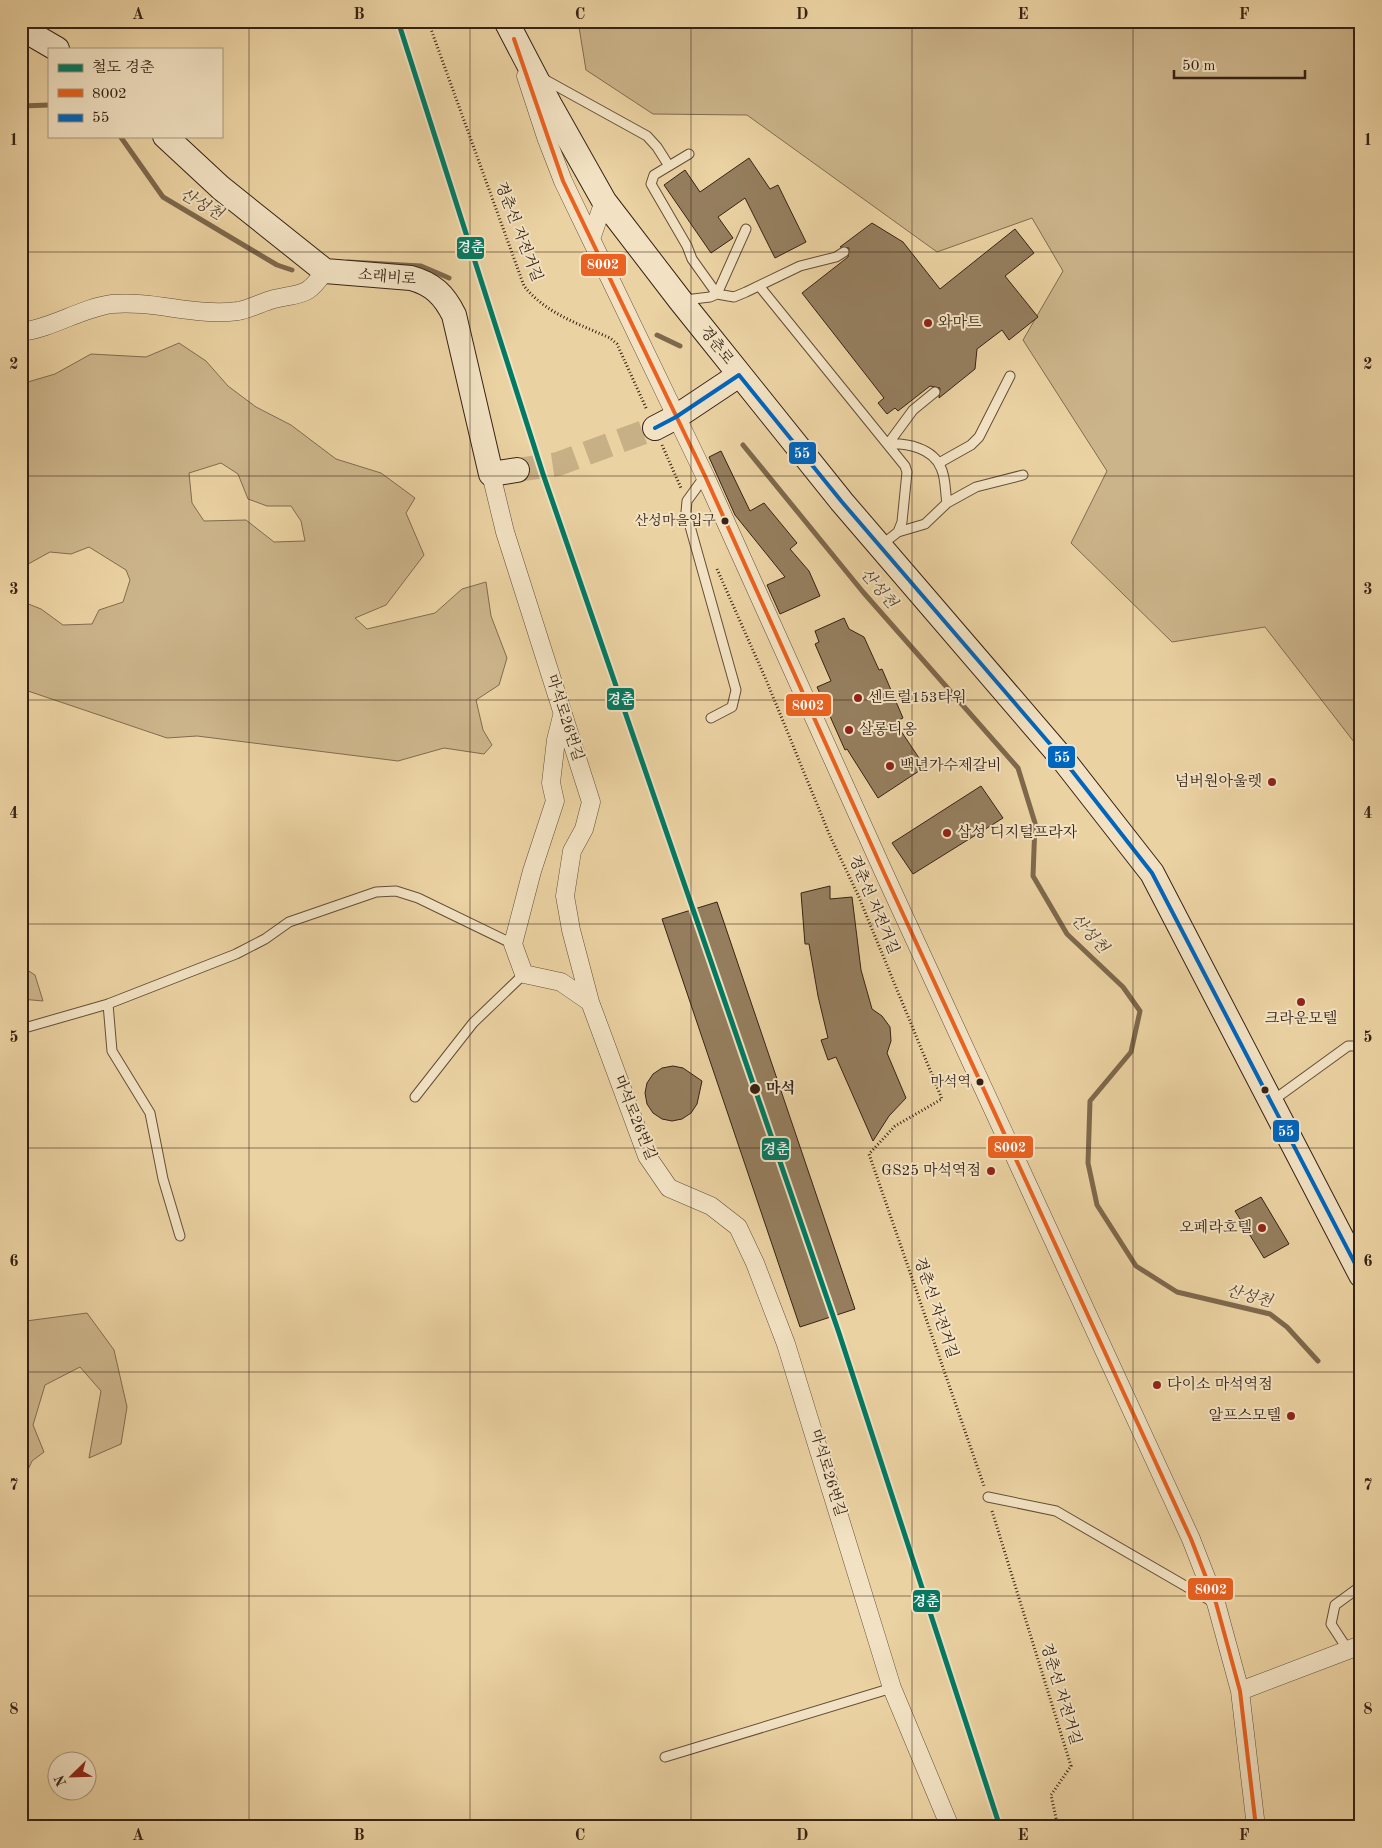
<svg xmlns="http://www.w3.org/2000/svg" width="1382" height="1848" viewBox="0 0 1382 1848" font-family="'Old Standard TT','Noto Serif KR',serif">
<rect width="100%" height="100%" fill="#ebd2a2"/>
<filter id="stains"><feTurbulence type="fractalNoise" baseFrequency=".004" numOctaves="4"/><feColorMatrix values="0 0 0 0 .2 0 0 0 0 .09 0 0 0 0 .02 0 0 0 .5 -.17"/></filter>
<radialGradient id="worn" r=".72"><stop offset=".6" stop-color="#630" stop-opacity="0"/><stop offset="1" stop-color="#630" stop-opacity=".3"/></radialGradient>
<path fill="#ccb48a" stroke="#826b4f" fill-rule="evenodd" d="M578 21H1361V751L1265 627 1172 642 1071 543 1107 471 1023 340 1063 271 1032 218 937 252 747 115 653 114 586 70Z
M179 343 206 361 228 386 256 407 291 425 336 459 381 473 415 498 406 513 424 555 386 605 355 618 367 629 435 613 462 589 486 582 491 616 507 658 499 685 476 700 483 730 492 745 484 754 444 748 398 761 197 736 167 738 25 690 21 686V601L41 609 63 625 92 624 99 610 123 602 130 580 126 570 89 547 71 554 50 552 21 568V384L55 374 91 354 146 357ZM221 463 238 474 248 499 267 506H291L301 521 305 541 274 542 246 520 204 521 192 503 189 473Z
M21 966 35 975 43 1001 21 999Z
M87 1313 114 1350 127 1407 121 1444 89 1458 101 1391 80 1367 45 1385 33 1425 44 1452 32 1461 21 1485V1332L26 1321Z"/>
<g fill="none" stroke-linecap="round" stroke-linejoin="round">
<path stroke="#7e684c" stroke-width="5" d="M21 106 49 105
M120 136 163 197 277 265 292 270
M348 262 421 266 449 278
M657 335 680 346
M743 445 863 592 1018 768 1035 823 1033 876 1067 934 1123 987 1140 1011 1131 1052 1090 1101 1088 1163 1097 1205 1136 1266 1177 1292 1270 1314 1287 1327 1318 1361"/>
</g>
<path fill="#957e5e" stroke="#372214" d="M749 158 770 189 778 185 806 242 775 258 745 198 718 217 733 238 711 253 664 185 685 170 700 192Z
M872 223 903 242 940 289 1015 229 1034 253 1005 276 1038 317 1009 340 1002 330 977 349 975 369 939 398 940 388 930 386 898 411 895 408 887 414 878 403 884 398 802 293 848 257 849 248 840 247Z
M721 451 750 511 764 503 797 543 790 549 809 571 820 596 780 614 767 585 785 577 735 515 709 457Z
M844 618 849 629 864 637 879 670 882 669 903 718 895 722 925 767 878 798 847 749 845 750 817 687 831 681 815 644 819 642 815 631Z
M981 786 1003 818 913 874 892 843Z
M830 886V899L852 897 861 970 872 1009 882 1016 890 1027 891 1041 887 1053 906 1098 889 1116 873 1141 836 1057 828 1060 821 1040 828 1038 818 996 809 944H805L801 893Z
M717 902 855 1309 800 1327 662 919Z
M673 1066 683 1068 702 1081 697 1104 691 1113 682 1119 672 1121 662 1119 653 1113 647 1104 645 1093 647 1083 653 1074 662 1068Z
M1261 1197 1289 1244 1264 1258 1235 1211Z"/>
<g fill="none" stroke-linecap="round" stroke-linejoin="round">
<path stroke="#c7af86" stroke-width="24" stroke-dasharray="24 12" stroke-linecap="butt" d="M517 470 558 464 655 428"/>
<defs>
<path id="lane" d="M542 78 647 136 657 147 669 166
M689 154 654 175 651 184 687 246 692 259 717 294 734 297 746 292 800 266 836 257 844 252
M760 287 905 466 907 472 902 522 898 532 880 546
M685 300 710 297 717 294 746 229
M888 444C907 443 933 448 941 468 946 478 945 492 947 503
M888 444 913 410 935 392
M939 463 971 445 979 437 1010 376
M705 476 687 501 686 512 736 690 732 707 711 718
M898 532 925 524 947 503 976 487 1023 475
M108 1004 112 1051 150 1113 163 1179 180 1236
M21 1029 108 1004 236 954 265 939 289 922 376 892 396 891 418 898 513 944
M415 1097 473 1023 524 974
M1272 1101 1348 1046H1361
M988 1497 1056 1511 1213 1602
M1348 1650 1331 1624 1335 1605 1361 1586
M665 1757 892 1688"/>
<path id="street" d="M526 76 546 137 563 181 705 476 885 875 1191 1539 1216 1603 1240 1691 1256 1827
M591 239 604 201
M21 332C53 328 81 308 112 304 154 300 196 317 238 311 250 309 262 302 274 299 303 292 306 298 325 271
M491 474 505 532 591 802 584 829 572 851 565 896 571 930 590 1002 647 1156 669 1188 711 1206 738 1227 755 1263 786 1344 892 1688 950 1827
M562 716 556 740 551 783 555 801 532 871 513 944 524 974 561 982 590 1002
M1240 1691 1361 1645"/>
<path id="secondary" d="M506 21 551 107 604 201 680 300 842 502 1062 758 1152 873 1361 1275
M21 28 57 49
M165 136 221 188 325 271 411 278C433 284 444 295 454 315L491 474 517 470
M655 428 676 417 739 375"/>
</defs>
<use href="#lane" stroke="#644e38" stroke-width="11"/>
<use href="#street" stroke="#644e38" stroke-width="19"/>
<use href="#secondary" stroke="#372214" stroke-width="26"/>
<path stroke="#372214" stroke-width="3" stroke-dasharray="1 2.5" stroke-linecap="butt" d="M428 21 524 286C545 313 579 324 610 338L617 344 647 410
M662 445 681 488
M717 569 767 682 830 836 858 895 942 1099 895 1126 869 1154 984 1486
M992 1511 1071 1766 1051 1795 1058 1827"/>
<use href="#lane" stroke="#f2e2c3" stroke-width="9"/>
<use href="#street" stroke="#f2e2c3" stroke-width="18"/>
<use href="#secondary" stroke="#f2e2c3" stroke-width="24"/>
<defs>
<path id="bus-1" d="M514 39 563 181 705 476 885 875 1191 1539 1216 1603 1240 1691 1256 1827"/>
<path id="bus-2" d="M655 428 676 417 739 375 842 502 1062 758 1152 873 1361 1275"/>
</defs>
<use href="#bus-1" stroke="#f2e2c3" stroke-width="8"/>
<use href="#bus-2" stroke="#f2e2c3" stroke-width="8"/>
<use href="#bus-1" stroke="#e96221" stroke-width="4"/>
<use href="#bus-2" stroke="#0065bd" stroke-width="4"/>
<defs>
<path id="rail-1" d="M398 21 543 474 839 1333 1000 1827"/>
</defs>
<use href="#rail-1" stroke="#f2e2c3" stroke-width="9"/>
<use href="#rail-1" stroke="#007a62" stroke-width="5"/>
</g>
<path fill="none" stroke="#372214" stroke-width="1" stroke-opacity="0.55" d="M249 21V1827M470 21V1827M691 21V1827M912 21V1827M1133 21V1827M21 252H1361M21 476H1361M21 700H1361M21 924H1361M21 1148H1361M21 1372H1361M21 1596H1361"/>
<g fill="#8f2418" stroke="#f2e2c3" stroke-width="2">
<circle cx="928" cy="323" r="5"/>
<circle cx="858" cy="698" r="5"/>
<circle cx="849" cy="730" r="5"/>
<circle cx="890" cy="766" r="5"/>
<circle cx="1272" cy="782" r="5"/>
<circle cx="947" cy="833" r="5"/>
<circle cx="1301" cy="1002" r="5"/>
<circle cx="991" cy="1171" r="5"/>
<circle cx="1262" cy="1228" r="5"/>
<circle cx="1157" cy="1385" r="5"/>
<circle cx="1291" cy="1416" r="5"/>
</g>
<g fill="#372214" stroke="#f2e2c3" stroke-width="2">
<circle cx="725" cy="521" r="4.5"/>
<circle cx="980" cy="1082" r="4.5"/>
<circle cx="755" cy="1089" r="6"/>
<circle cx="1265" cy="1090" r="4.5"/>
</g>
<g text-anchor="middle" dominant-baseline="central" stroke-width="4" stroke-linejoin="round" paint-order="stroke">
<g font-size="14" fill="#372214" stroke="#f2e2c3" text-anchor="end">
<text x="716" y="521">산성마을입구</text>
<text x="971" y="1082">마석역</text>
</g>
<g font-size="15" fill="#372214" stroke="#f2e2c3">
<text transform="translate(518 232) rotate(69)">경춘선 자전거길</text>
<text transform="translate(387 278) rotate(5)">소래비로</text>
<text transform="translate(716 346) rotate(52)">경춘로</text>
<text transform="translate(564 718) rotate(72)">마석로26번길</text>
<text transform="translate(873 905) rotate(67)">경춘선 자전거길</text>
<text transform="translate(634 1118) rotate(68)">마석로26번길</text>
<text transform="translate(935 1308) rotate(71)">경춘선 자전거길</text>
<text transform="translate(827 1473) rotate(73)">마석로26번길</text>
<text transform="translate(1060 1694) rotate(73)">경춘선 자전거길</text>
</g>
<g font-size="15" fill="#372214" stroke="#f2e2c3" text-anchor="start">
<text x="938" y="323">와마트</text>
<text x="868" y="698">센트럴153타워</text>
<text x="859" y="730">살롱디옹</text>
<text x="900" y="766">백년가수제갈비</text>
<text x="1262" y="782" text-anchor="end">넘버원아울렛</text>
<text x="957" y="833">삼성 디지털프라자</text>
<text x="1301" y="1019" text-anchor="middle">크라운모텔</text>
<text x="981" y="1171" text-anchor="end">GS25 마석역점</text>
<text x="1252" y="1228" text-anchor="end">오페라호텔</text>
<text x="1167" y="1385">다이소 마석역점</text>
<text x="1281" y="1416" text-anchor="end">알프스모텔</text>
</g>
<g font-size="15" font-weight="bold" fill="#372214" stroke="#f2e2c3" text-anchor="start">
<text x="766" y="1089">마석</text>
</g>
<g font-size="16" font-style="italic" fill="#5b4530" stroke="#f2e2c3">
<text transform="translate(201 205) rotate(30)">산성천</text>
<text transform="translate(878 589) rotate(49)">산성천</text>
<text transform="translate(1089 934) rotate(48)">산성천</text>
<text transform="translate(1249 1297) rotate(15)">산성천</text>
</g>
</g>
<g stroke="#f2e2c3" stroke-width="2">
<rect x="456" y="236" width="29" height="24" rx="5" fill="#007a62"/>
<rect x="580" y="253" width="47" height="24" rx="5" fill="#e96221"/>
<rect x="788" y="441" width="29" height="24" rx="5" fill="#0065bd"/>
<rect x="606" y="687" width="29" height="24" rx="5" fill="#007a62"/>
<rect x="785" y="693" width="47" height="24" rx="5" fill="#e96221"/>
<rect x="1047" y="745" width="29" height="24" rx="5" fill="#0065bd"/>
<rect x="1272" y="1119" width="28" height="24" rx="5" fill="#0065bd"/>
<rect x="987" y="1135" width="47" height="24" rx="5" fill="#e96221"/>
<rect x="761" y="1137" width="29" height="24" rx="5" fill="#007a62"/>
<rect x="1187" y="1577" width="47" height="24" rx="5" fill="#e96221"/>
<rect x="912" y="1589" width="29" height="24" rx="5" fill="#007a62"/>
</g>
<g font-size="14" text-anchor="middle" font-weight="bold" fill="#fff">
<text x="471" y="252">경춘</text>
<text x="603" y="269">8002</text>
<text x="802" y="458">55</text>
<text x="621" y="704">경춘</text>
<text x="808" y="710">8002</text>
<text x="1062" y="762">55</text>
<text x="1286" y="1136">55</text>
<text x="1010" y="1152">8002</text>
<text x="776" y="1154">경춘</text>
<text x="1211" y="1594">8002</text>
<text x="926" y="1606">경춘</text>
</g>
<rect width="1382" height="1848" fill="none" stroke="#ebd2a2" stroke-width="55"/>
<rect x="48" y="48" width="175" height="90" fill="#f2e2c3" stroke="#a7957d"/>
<rect x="58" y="64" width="25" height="8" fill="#007a62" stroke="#a7957d"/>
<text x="92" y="72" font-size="15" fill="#372214">철도 경춘</text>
<rect x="58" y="89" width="25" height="8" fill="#e96221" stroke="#a7957d"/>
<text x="92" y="98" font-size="15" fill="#372214">8002</text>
<rect x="58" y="114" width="25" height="8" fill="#0065bd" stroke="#a7957d"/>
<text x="92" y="122" font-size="15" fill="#372214">55</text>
<g transform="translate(72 1776) rotate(247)"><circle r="24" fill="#f2e2c3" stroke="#a7957d"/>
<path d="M0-4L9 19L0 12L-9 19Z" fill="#8f2418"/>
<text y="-8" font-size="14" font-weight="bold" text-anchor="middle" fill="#372214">N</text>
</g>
<path d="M1174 70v8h131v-8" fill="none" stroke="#372214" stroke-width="2.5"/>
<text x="1182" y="70" font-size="15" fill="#372214" stroke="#f2e2c3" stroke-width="4" paint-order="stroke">50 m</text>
<rect x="28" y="28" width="1326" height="1792" fill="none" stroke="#372214" stroke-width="2"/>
<g font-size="16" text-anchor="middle" font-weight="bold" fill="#372214">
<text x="138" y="19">A</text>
<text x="359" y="19">B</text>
<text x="580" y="19">C</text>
<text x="802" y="19">D</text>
<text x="1023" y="19">E</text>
<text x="1244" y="19">F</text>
<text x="14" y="145">1</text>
<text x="1368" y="145">1</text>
<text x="14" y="369">2</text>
<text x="1368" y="369">2</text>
<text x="14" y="594">3</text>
<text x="1368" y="594">3</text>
<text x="14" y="818">4</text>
<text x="1368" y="818">4</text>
<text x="14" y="1042">5</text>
<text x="1368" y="1042">5</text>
<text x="14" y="1266">6</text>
<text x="1368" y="1266">6</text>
<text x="14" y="1490">7</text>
<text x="1368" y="1490">7</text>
<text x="14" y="1714">8</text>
<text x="1368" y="1714">8</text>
<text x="138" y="1840">A</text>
<text x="359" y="1840">B</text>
<text x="580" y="1840">C</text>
<text x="802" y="1840">D</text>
<text x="1023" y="1840">E</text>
<text x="1244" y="1840">F</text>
</g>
<rect width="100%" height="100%" filter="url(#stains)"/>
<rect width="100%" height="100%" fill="url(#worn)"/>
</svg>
